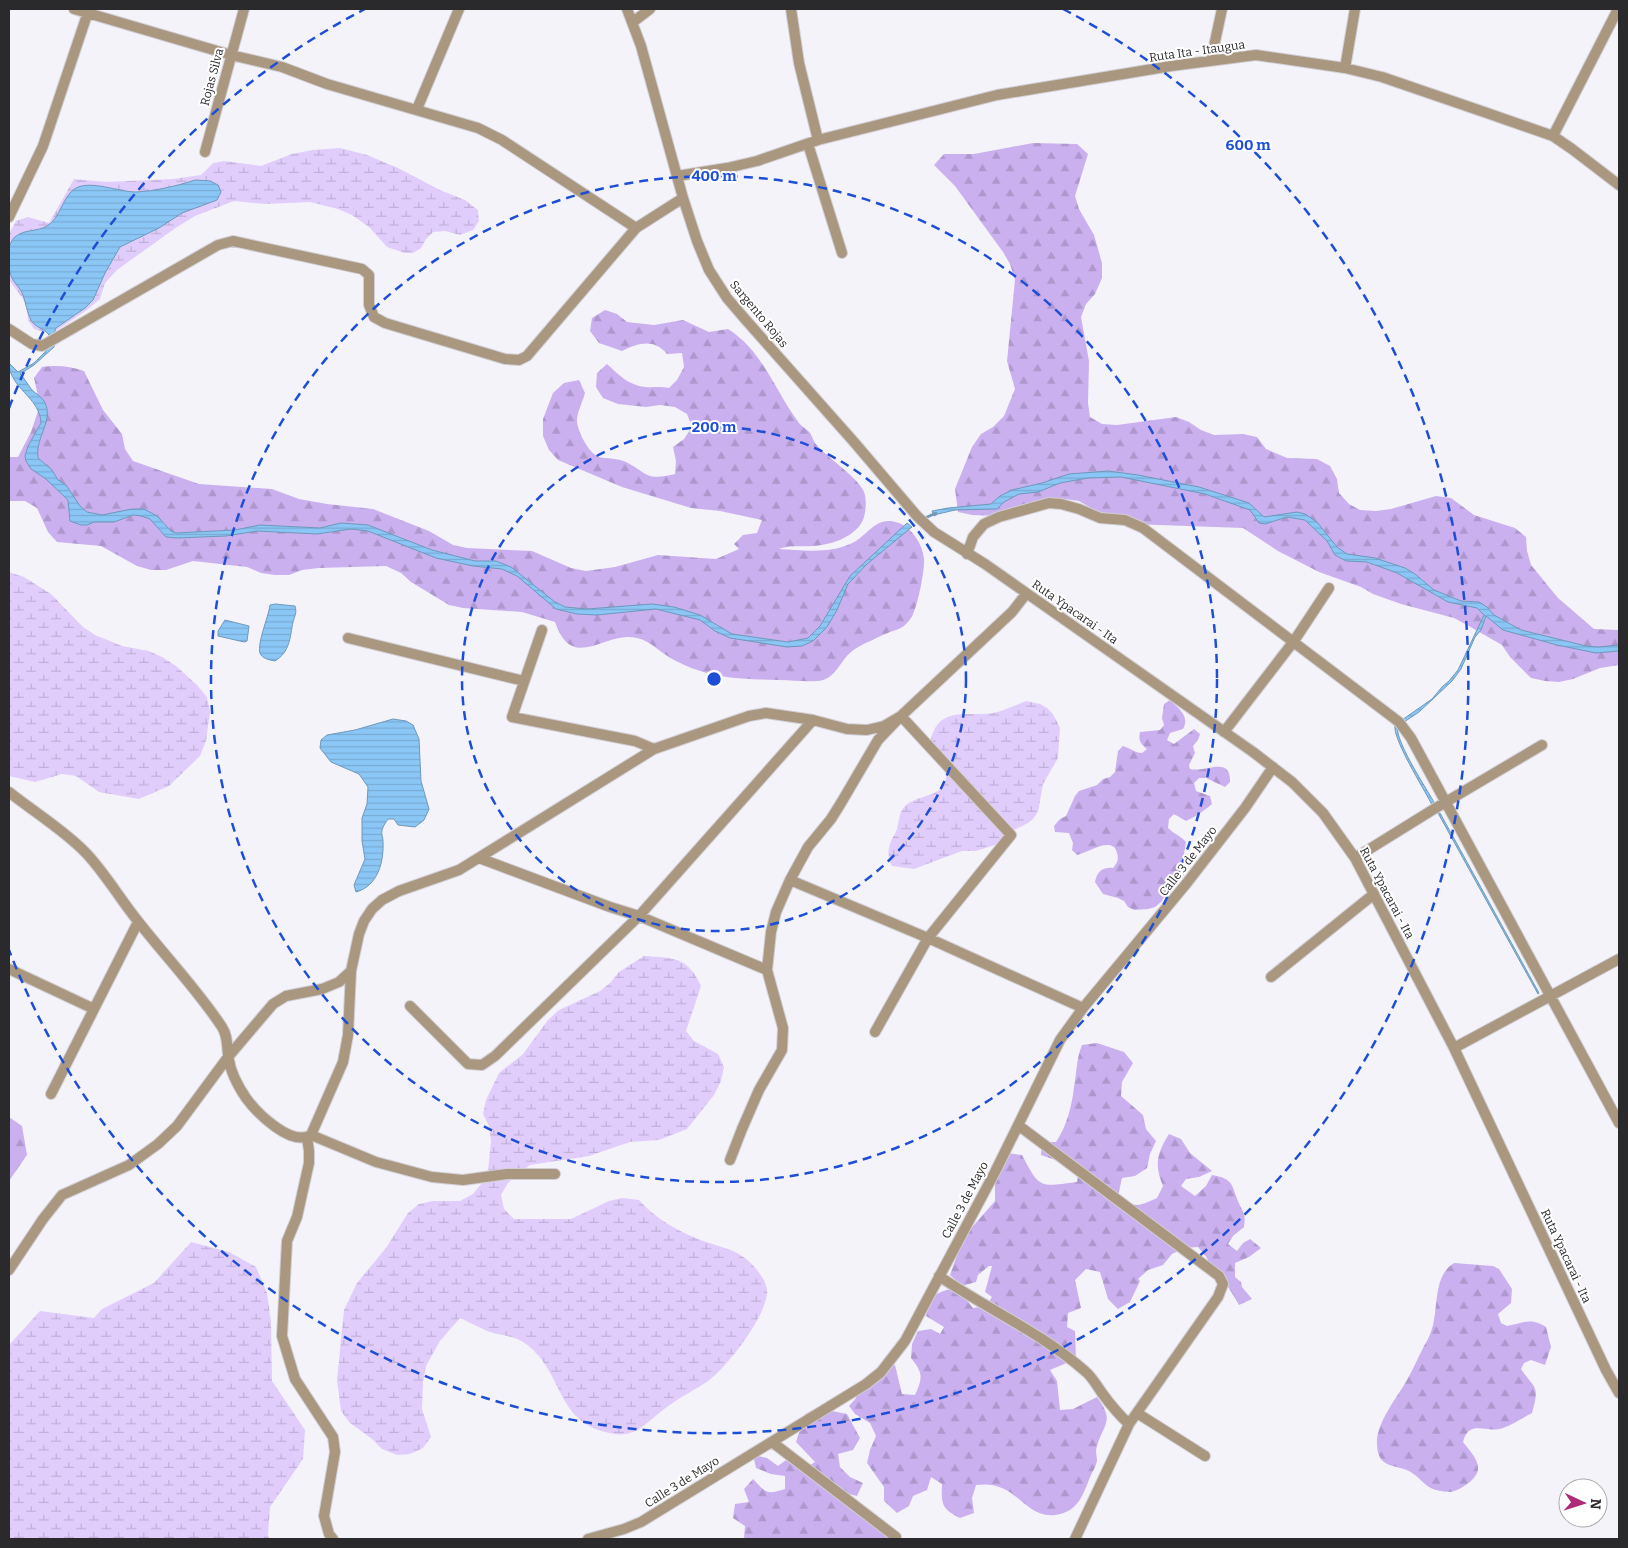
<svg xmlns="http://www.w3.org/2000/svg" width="1628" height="1548" viewBox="0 0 1628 1548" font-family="Bitter,serif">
<defs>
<pattern id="forest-firs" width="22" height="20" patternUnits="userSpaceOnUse" patternTransform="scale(1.25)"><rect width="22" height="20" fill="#cab0ef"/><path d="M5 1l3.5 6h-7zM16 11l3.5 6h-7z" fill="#ae97cd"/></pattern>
<pattern id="wetland-marsh" width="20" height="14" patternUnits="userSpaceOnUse" patternTransform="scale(1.25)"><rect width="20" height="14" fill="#e0cdfc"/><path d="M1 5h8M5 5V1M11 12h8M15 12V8" fill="none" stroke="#c0b0d8"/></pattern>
<pattern id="water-rules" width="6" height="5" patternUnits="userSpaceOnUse" patternTransform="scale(1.25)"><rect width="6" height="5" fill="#8bc7f6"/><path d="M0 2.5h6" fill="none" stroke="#78abd3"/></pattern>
</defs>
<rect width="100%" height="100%" fill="#f5f3fa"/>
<path fill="url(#forest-firs)" d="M1033 143 1077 144 1088 154 1075 196 1079 209 1094 235 1102 263V278L1095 294 1086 304 1081 317 1089 361 1088 403 1090 417 1102 424 1117 425 1176 417 1189 422 1201 430 1214 435 1243 434 1257 437 1266 449 1287 458 1317 459 1330 466 1337 479 1339 493 1349 504 1360 510 1376 511 1391 509 1436 496 1451 498 1474 515 1515 528 1526 537 1527 551 1531 565 1558 598 1594 629 1619 630V665L1600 668 1573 679 1559 682 1545 681 1531 678 1510 657 1502 645 1467 625 1454 618 1401 604 1373 594 1361 587 1319 572 1278 551 1243 528 1131 524 1115 522 1079 501 1065 499 1051 500 999 516 972 515 958 512 955 489 972 447 981 434 993 427 1004 416 1015 389 1007 361 1015 280 1010 264 1003 252 955 186 934 165 944 154H974Z
M605 310 617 314 627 322 654 325 683 320 709 332 728 329C763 351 775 391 799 423 802 427 807 429 810 433 812 436 813 440 815 443 826 457 859 478 864 492 867 499 866 515 862 522 853 538 830 545 813 546 802 547 789 545 779 549 802 550 828 554 850 544 868 537 875 514 899 523 912 528 923 545 924 559 925 569 918 604 913 614 912 618 907 623 904 626 900 629 895 630 890 632 881 636 857 646 850 653 838 664 835 680 817 681 804 682 791 680 779 680 741 679 711 679 676 661 663 655 651 641 637 638 604 630 573 674 555 622L522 612 463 608 449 605 411 582 401 573 386 566 319 568 302 570 289 575H275L261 573 247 567 193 561 166 570H151L137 566 101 546 57 542 48 532 37 508 25 501H9V457H18L31 432 40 405 34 378 42 367C58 365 69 366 84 371L103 410 122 434 125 449 133 461 199 484 272 489 299 499 327 504 373 509 429 531 453 545 467 548 532 551 571 568 586 571 615 567 658 555 716 559 739 549 734 544 743 535 757 533 762 520 720 511 691 508 622 487 558 460 549 450 543 436V419L553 393 564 383 579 380 585 393C583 401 578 410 577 419 576 429 589 454 599 457 608 459 617 458 626 462 649 474 645 481 675 474L676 461 673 447 684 439 692 427 687 414 675 407 660 405 646 407 618 404 603 398 596 387 597 373 607 364C619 375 628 385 645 387 653 388 659 386 669 388L677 380 684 367 682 353 667 354C654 338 638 343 622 351L599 343 590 331 592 318Z
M1170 700C1179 709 1190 716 1183 729L1170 733 1167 740 1174 744 1194 729 1200 734 1198 740 1193 746 1195 753 1189 765 1190 769C1205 773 1231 755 1230 782L1225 787 1206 778H1199L1194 783 1196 791 1210 796 1212 804C1208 808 1192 819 1186 821L1174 814 1169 819 1168 828C1174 834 1181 836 1186 842L1181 871 1161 902 1155 907 1148 909 1134 910 1128 907 1124 901 1118 898 1103 894 1095 882C1097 872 1102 867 1113 868 1117 863 1119 860 1117 853 1113 835 1088 853 1077 855L1072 850 1073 843 1069 833 1055 832 1054 826 1060 819 1066 816 1075 796 1079 791 1097 785 1103 779 1110 777 1115 772 1118 751 1123 746C1130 748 1135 753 1142 753L1147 749C1141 744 1138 741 1140 732L1160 730 1164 725 1162 718 1164 704Z
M1097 1043 1124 1052 1133 1063 1122 1082 1121 1096 1143 1115 1146 1129 1156 1141 1150 1154 1147 1168 1135 1176 1122 1178 1118 1196C1134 1209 1139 1206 1157 1198L1163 1186C1154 1165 1157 1153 1169 1134L1181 1139 1190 1153 1212 1171 1199 1177 1186 1179 1181 1186 1195 1196 1206 1186 1212 1175C1233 1179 1231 1183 1238 1201 1243 1214 1246 1211 1244 1227L1233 1236 1228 1244 1237 1251 1243 1243 1250 1239 1261 1248 1249 1257 1235 1263V1277L1241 1282 1242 1287 1252 1299 1239 1305 1224 1280 1212 1272 1207 1258 1198 1247 1184 1248 1172 1254 1163 1265 1148 1270 1138 1279 1140 1281 1130 1302 1118 1309 1108 1299 1100 1272 1086 1269 1075 1280 1081 1308 1068 1313 1067 1327 1075 1331 1076 1359 1050 1370 1057 1381 1060 1410 1073 1409 1097 1397C1115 1421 1104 1423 1097 1446 1095 1451 1097 1456 1097 1461 1096 1466 1093 1471 1091 1475 1083 1494 1079 1512 1055 1515 1032 1518 1021 1496 1002 1488 993 1484 986 1484 976 1485L972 1498 974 1513 960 1518C942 1509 941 1504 942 1484L931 1477 927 1490 913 1496 909 1506 897 1513 884 1501V1487L867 1463 870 1450 876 1436 870 1423 855 1414 849 1406 856 1398 854 1393 882 1367 895 1365 902 1394 915 1395C923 1377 923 1373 911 1358L912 1344 918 1331 931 1329 940 1334 944 1327 926 1316C929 1296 934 1293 954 1288L964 1297 973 1308 986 1306 992 1297 985 1292 992 1266H989L978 1275 976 1282 962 1286 950 1275 960 1247 967 1233 995 1201V1172L1008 1153 1022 1155C1040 1189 1039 1187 1077 1182L1079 1168 1041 1155 1042 1142H1056C1067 1126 1072 1105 1074 1087 1077 1071 1076 1060 1082 1045Z
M9 1117 22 1126 27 1155 9 1181Z
M1454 1263 1493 1266 1499 1269 1512 1289 1511 1303 1498 1314 1501 1323 1507 1326C1523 1323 1531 1317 1546 1327L1551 1347 1545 1365 1531 1360 1524 1363 1521 1369C1535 1390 1540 1384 1532 1413 1522 1418 1510 1427 1499 1429 1484 1432 1469 1420 1463 1442 1468 1449 1478 1458 1478 1468 1479 1478 1461 1490 1451 1492 1447 1492 1440 1491 1436 1490 1426 1488 1419 1476 1409 1471 1393 1464 1378 1468 1377 1445 1375 1424 1397 1398 1407 1380 1413 1369 1418 1358 1424 1346 1428 1340 1431 1333 1433 1325 1438 1305 1434 1275 1454 1263Z
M817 1408 847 1414 860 1438 853 1450 838 1454 840 1467 850 1477 863 1483 857 1496 832 1490 863 1518 877 1520 894 1539H744L745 1526 733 1518 735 1504 749 1502 744 1489 753 1479C766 1493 767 1495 785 1489V1476L771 1474 756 1468 753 1455 767 1458 778 1466 786 1460 804 1469 815 1462 796 1442 805 1414Z"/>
<path fill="url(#wetland-marsh)" d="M340 148 367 155 398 168 440 190 465 200 478 210 479 221 473 230 460 235 445 231 433 232 426 239 421 248 413 253H405L387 247 369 227 352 215 338 209 310 202 265 204 234 201 195 216 177 227 117 270 105 283 100 299 87 310 57 330 44 332 34 329 28 320 27 309 23 299 9 280V234L16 221 28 217 49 223 74 179 106 182 173 179 201 175 213 163 225 161 261 166 292 154 313 150Z
M9 572 24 577 51 594 83 627 95 635 122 646 149 651 162 657 176 666 197 685 207 697 210 712 206 741 200 756 169 786 139 799 99 792 76 776 62 774 35 782 9 776Z
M1026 701 1040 704 1047 708 1053 714 1060 728 1058 758 1043 784 1038 812 1033 819 1028 823 1008 833 998 844 976 851H962L914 869 892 866C886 856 888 844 895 834 900 825 897 814 905 806 911 800 921 798 929 795 960 786 941 757 931 739 939 705 969 717 993 713 1004 711 1016 705 1026 701Z
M644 956C672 958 688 956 701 986L686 1031 694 1041 718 1054 724 1067 721 1081 714 1095 687 1129 659 1140 630 1142 589 1156 530 1165 519 1173 508 1183 501 1195 504 1209 514 1219H571L609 1201 622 1198 639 1200C655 1218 676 1230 698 1239 726 1250 743 1248 762 1277 765 1281 768 1289 767 1294 764 1319 728 1366 708 1381 695 1390 680 1397 667 1407 651 1418 637 1438 615 1434 554 1425 566 1374 526 1344 515 1335 500 1336 487 1331 478 1327 469 1322 460 1318L440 1341 426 1366 423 1382 422 1409 431 1437 423 1448 410 1454 397 1455 382 1449 372 1439 350 1423 341 1411 337 1380 344 1310 357 1283 386 1248 408 1213 419 1204 433 1201H460L473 1194 482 1183 488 1170 491 1141 489 1126 483 1114 486 1100 499 1073 523 1054 548 1020 559 1010 600 991 611 982 619 972Z
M191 1242 229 1252 256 1267 267 1293 271 1322 272 1381 305 1430 303 1459 270 1507 268 1535 269 1539H9V1345L40 1311 94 1318 102 1309 154 1283Z"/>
<path fill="url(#water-rules)" stroke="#6e98b9" d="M195 180 210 181 218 185 221 192 217 200 182 213 159 228 120 247 105 273 93 300 85 308 56 328 53 336 50 337C46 328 36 329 31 320 27 313 26 303 23 295 21 289 16 285 13 280 7 269 5 246 15 237 24 229 37 232 47 226 61 218 62 196 76 188 91 180 119 192 136 192 155 191 177 186 195 180Z
M55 344 54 347 34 365 20 374C25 379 28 385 32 390 36 394 41 396 44 401 55 420 35 436 38 458L52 470 58 480 66 485 80 506 87 512 102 515 132 509H144L157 516 171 531 176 533 235 530 260 525 320 528 341 523 368 525 432 550 475 561H496L511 567 555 602 565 607 587 609 652 604 674 607 700 615 732 634 788 642 808 638 820 626 850 576 907 523 912 527 867 564 848 584 837 610 827 627 813 641 802 646 787 647 730 638 715 631 700 620 656 609 597 615 577 614 556 609 517 576 502 569 473 566 436 558 368 531 351 529 317 534 257 531 226 536 176 538 166 537 150 519 141 516 133 515 114 522H94L87 525H81L70 521 68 500 46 479 31 469 26 461 25 456 28 446 41 423C40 397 9 388 9 363L18 372 34 363 51 346Z
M1108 471 1138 475 1199 487 1249 503 1264 517 1297 512 1305 514 1317 522 1337 547 1347 554 1375 558 1405 568 1415 574 1434 590 1461 601 1479 602 1487 607 1494 615 1521 630 1586 646 1598 647 1619 645V651L1596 653 1557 645 1503 630 1486 616 1481 630 1475 637 1461 669 1452 681 1419 712 1404 722 1402 720 1432 699 1442 687 1449 681 1458 670 1484 615 1477 608 1448 602 1397 573 1367 562 1346 561 1335 555 1327 541 1305 520 1287 517 1265 524 1259 523 1250 510 1205 494 1121 477 1088 478 1060 483 1038 492 1019 494 1004 502 997 509 955 510 938 514 934 516 932 511 948 508 991 504 1000 496 1012 490 1042 483 1069 474Z
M275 604 295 606C297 613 295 615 293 622 290 637 290 652 275 661 270 660 264 659 261 655 255 647 269 616 270 605Z
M225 620 249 626 247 641 244 642 218 636V631Z
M393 719 406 721 413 725 419 739 421 781 429 809 424 820 415 827 398 825 394 819H388C386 822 383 826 382 830 381 833 383 838 383 841 384 862 378 886 356 892L354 885 365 859 362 841V818L367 804 368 787 359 774 331 762 320 748 321 740 327 735 355 730Z
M1395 725 1397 727C1398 746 1425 786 1435 804L1432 805 1431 803C1424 789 1392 738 1395 725Z
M1438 813H1440L1539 993 1538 994Z"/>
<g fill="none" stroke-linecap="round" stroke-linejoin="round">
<path stroke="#6e98b9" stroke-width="2.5" d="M925 518 936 513"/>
<defs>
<path id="minor" d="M74 9 231 55 282 67 327 84 478 128 502 140 636 228
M627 9 641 46 683 198 697 241 709 270 727 298 745 319 854 442 917 516 934 532 985 564 1253 752 1292 782 1323 813 1355 858 1454 1048 1606 1370 1619 1393
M791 9 799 63 818 140
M633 22 650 9
M1211 60 1222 9
M1345 68 1355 9
M417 109 459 9
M1553 136 1618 9
M808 144 842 253
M205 152 244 9
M677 176 727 168 757 161 818 140 997 95 1171 66 1256 55 1345 68 1382 77 1487 113 1553 136 1572 149 1619 185
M9 217 43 146 89 9
M9 329 32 344 42 346 218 245 233 241 362 269 369 275V305L374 317 385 323 505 359 519 360 527 356 636 228 683 198
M967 554 973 537 984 524 999 517 1049 503 1061 504 1079 509 1100 518 1125 520 1143 528 1399 722 1411 738 1619 1123
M542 630 512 717 635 741 654 749
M348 638 524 681
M1224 732 1294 641 1329 588
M9 792C34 812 64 830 86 853 105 873 120 899 137 920 165 956 197 989 222 1027 229 1038 226 1048 229 1060 231 1074 238 1086 246 1098 257 1113 291 1147 311 1135L343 1062 348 1035 351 971 359 934 364 921 372 909 382 900 399 891 459 870 654 749 749 716 766 713 813 720 847 729 867 730 884 726 901 716 1011 835 928 938 875 1032
M479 858 610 907 639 916 767 970
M1355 858 1434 809 1542 745
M790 880 928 938 1083 1008
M9 969 94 1009
M1271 977 1374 894
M410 1006 468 1064 482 1065 495 1056 639 916 813 720
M1454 1048 1619 959
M51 1094 138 922
M1018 1125 1219 1276 1223 1284 1218 1297 1129 1424 1075 1539
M311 1135 376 1162 432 1177 463 1180 507 1174H555
M307 1137 309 1151V1163L297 1217 287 1241 282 1336 295 1379 333 1437 335 1452 324 1516 329 1534 333 1539
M730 1160 742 1129 759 1090 782 1050 783 1028 767 970 771 932 776 912 790 880 808 847 831 819 841 803 878 740 901 716 1012 612 1026 594
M9 1270 43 1219 62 1195 129 1165 158 1144 177 1126 228 1057 273 1004 286 996 322 989 339 982 351 971
M939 1276C987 1309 1042 1333 1086 1372 1092 1377 1097 1386 1102 1393 1110 1404 1119 1415 1129 1424
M1137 1413 1205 1456
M772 1442 896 1537
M588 1539 624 1529 641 1522 866 1384 881 1372 905 1341 995 1172 1060 1040 1083 1008 1186 884 1245 808 1273 767"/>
</defs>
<use href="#minor" stroke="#d0cfd5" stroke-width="12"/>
<use href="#minor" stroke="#aa977f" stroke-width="10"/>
</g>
<g fill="none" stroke="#1d4ed8" stroke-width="2.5" stroke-dasharray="9 6">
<circle cx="714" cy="679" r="252"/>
<circle cx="714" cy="679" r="503"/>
<path d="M9 408A755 755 0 0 1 365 9M1063 9A755 755 0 1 1 9 950"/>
</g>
<g text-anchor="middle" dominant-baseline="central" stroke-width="4" stroke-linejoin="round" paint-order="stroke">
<g font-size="12" fill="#2a292b" stroke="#fff">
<text transform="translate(1197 51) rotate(-8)">Ruta Ita - Itaugua</text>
<text transform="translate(212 77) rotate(-75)">Rojas Silva</text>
<text transform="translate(759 314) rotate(50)">Sargento Rojas</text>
<text transform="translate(1075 612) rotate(35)">Ruta Ypacarai - Ita</text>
<text transform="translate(1188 861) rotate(-52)">Calle 3 de Mayo</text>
<text transform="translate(1387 893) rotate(62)">Ruta Ypacarai - Ita</text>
<text transform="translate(965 1200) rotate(-62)">Calle 3 de Mayo</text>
<text transform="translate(1566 1256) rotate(65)">Ruta Ypacarai - Ita</text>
<text transform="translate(682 1482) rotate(-32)">Calle 3 de Mayo</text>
</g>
</g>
<circle cx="714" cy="679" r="8" fill="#1d4ed8" stroke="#fff" stroke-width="2.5"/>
<g font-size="15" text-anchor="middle" font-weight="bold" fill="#1d4ed8" stroke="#fff" stroke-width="4" stroke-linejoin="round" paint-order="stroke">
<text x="1248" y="150">600 m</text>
<text x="714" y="181">400 m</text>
<text x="714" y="432">200 m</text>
</g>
<rect width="1628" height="1548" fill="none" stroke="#2a292b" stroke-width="20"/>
<g transform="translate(1583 1503) rotate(94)"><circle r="24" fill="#ffffff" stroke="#aaa9aa"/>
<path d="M0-4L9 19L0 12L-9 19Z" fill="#ae2c77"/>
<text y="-8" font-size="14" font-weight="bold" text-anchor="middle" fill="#2a292b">N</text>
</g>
</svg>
